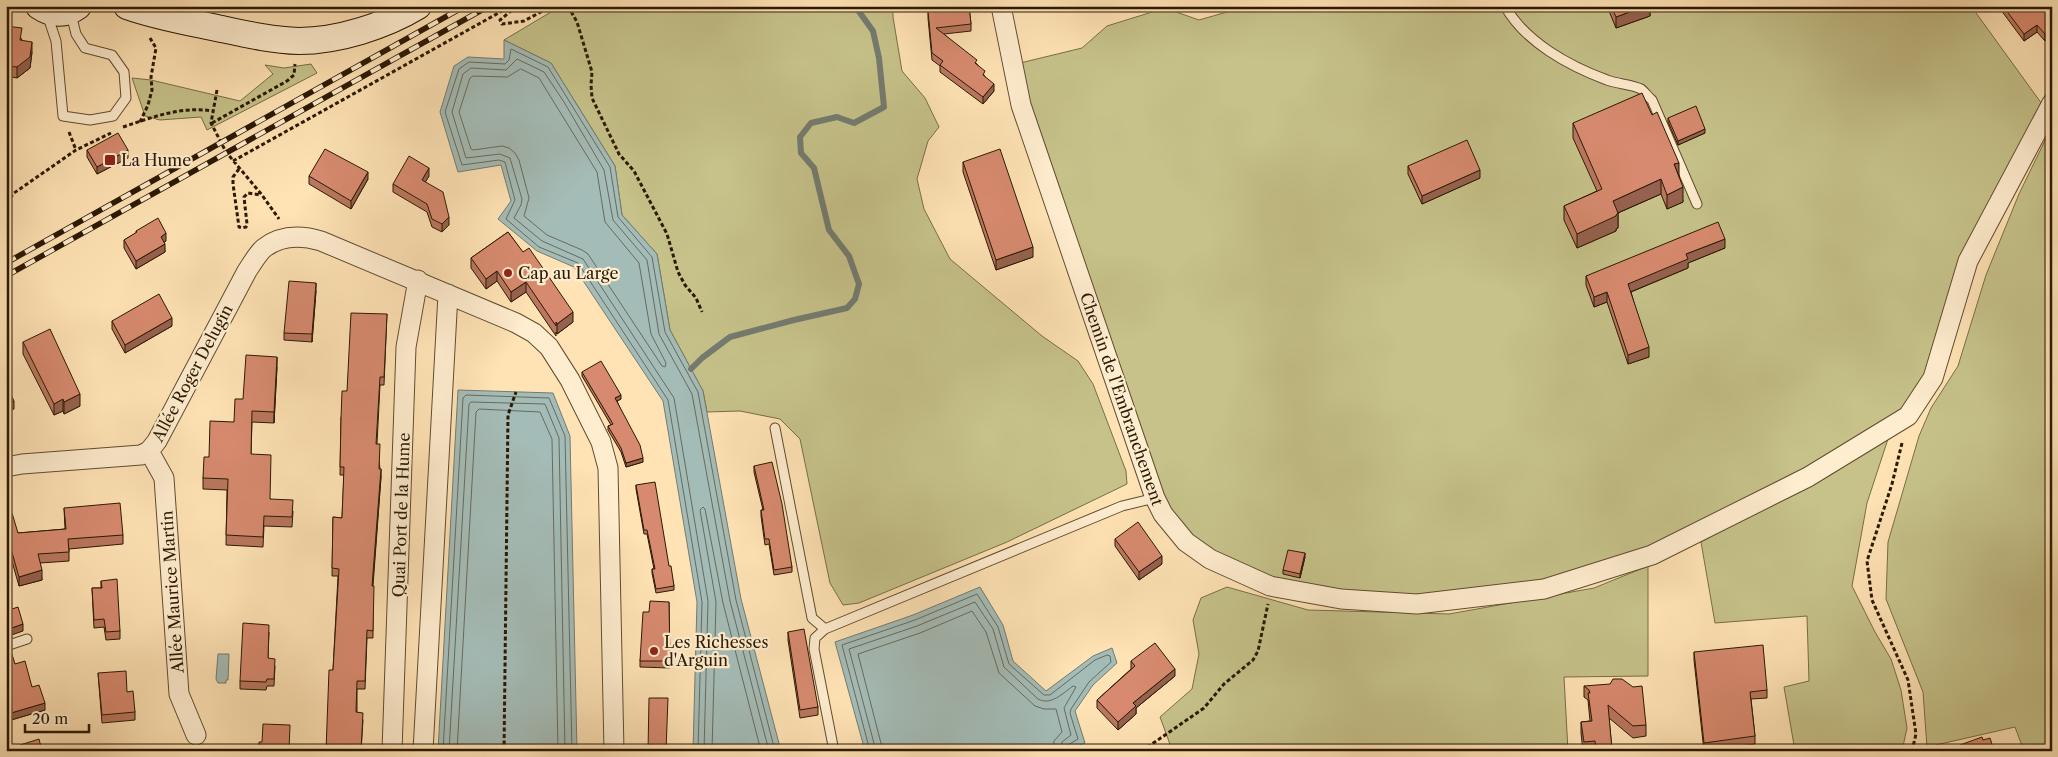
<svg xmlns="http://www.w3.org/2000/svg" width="2058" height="757" viewBox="0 0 2058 757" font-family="'Libre Caslon Text',serif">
<rect width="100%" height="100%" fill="#ffe3b5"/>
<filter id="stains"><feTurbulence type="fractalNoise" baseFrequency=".004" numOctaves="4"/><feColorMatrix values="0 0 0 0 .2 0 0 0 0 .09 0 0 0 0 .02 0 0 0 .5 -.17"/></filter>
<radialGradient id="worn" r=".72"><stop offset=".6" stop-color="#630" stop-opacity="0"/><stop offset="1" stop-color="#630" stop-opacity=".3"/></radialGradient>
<path fill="#c6c28a" stroke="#786e46" d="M561 6H893V17L902 71 925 98 939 127 928 141 917 179 924 209 950 259 1042 336 1078 361 1093 384 1126 471 1127 484 1007 542 859 603 843 605 830 583 800 439 780 419 740 411 707 412 703 391 670 330 657 254 622 215 615 166 551 63 504 40Z
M1248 6H1971L2047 111 1968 261 1908 416 1652 555 1544 589 1417 604 1245 576 1174 529 1012 65 1082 48 1107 26 1165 8 1199 20Z
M311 64 317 73 207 130 201 117 160 120 145 116 132 78 151 80 240 101 273 74 265 65 284 68Z
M2052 126V751H2024L2015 727 1927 747 1923 692 1886 599 1888 542 1919 436 1931 408 1958 366 1986 275 2019 194Z
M1888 439 1867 503 1852 586 1875 632 1891 659 1901 690 1907 728 1902 751H1795L1784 687 1809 681 1807 616 1715 623 1701 542Z
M1648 566V676L1564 677 1568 751H1166L1171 747 1160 717 1192 689 1199 654 1193 620 1201 598 1227 587 1308 610 1449 614 1594 588Z"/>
<path fill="#a4bcb7" stroke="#747b6f" d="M504 40 551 63 615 166 622 215 657 254 670 330 703 391 741 599 781 751H693L697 602 663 401 574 267 537 251 498 219 511 201 501 165 458 172 440 112 454 66 468 57 504 59Z
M458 390 553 393 570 436 577 751H438Z
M980 587 1003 625 1013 661 1046 691 1093 656 1112 648 1117 663 1093 685 1075 711 1085 743 1066 751H865L835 642 913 615Z
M218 654H229L228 680H226V683H218L216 679Z"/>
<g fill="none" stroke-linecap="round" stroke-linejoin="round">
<path stroke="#686a5c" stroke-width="1" d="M521 69 539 78 597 172 605 222 639 263 651 334 666 363 665 367 662 366 588 254 582 250 547 235 524 216 529 198 519 160 515 153 509 148 502 146 473 150 471 149 459 112 470 78 473 76 507 77Z
M443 751 463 398 466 395 549 398 565 436 572 751
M449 751 469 404 471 402 545 404 559 438 565 751
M457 751 476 412 479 409 540 412 552 439 558 751
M698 751 702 602 668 400 578 263 539 247 506 219 515 200 505 162 499 160 462 165 445 112 459 69 469 62 505 64 509 60 511 49 548 67 610 167 618 217 652 257 665 332 698 392 736 600 775 751
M704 751 708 601 674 398 583 259 542 241 514 218 521 205 522 199 510 158 500 154 466 158 452 112 463 74 471 68 506 70 517 59 544 72 564 102 604 170 613 220 647 260 659 334 692 394 730 601 769 751
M712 751 716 602 700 510 703 507 705 509 723 603 761 751
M870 751 842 645 915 620 977 594 998 627 1009 664 1044 695H1050L1095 660 1107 655 1110 656 1111 662 1089 682 1071 709 1070 713 1078 739 1068 745 1066 751
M876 751 849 649 917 626 975 602 993 629 1004 667 1038 699C1051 706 1063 693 1073 686L1076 687 1064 708 1071 735 1062 742 1060 751
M883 751 858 654 920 633 972 611 986 632 999 673 1035 706 1044 709H1056L1062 732 1054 741 1053 751"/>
<path stroke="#747b6f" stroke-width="6" d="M691 369 702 358 730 337 794 320 847 308 855 299 859 284 849 256 829 230 814 168 801 153 800 137 811 123 837 117 854 123 884 107 879 58 873 31 855 6"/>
<defs>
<path id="service" d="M1505 6C1525 42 1569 66 1607 80 1617 84 1631 84 1641 89 1645 92 1648 97 1652 100L1697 204
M47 14 56 41 63 116 90 120 113 116 126 98 124 72 112 55 85 48 76 34 71 14
M775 428 812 618 825 629
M6 646 27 639
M834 751 814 649 815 638 825 629 1122 506 1155 498"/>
<path id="minor" d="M1001 6 1021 105 1155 498 1163 514 1186 542 1210 559 1270 586 1341 599 1417 604 1544 589 1652 555 1808 477 1908 416 1933 378 1968 261 2052 103
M149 451 164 478 179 694 196 735
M6 467 22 464 141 455 149 451 157 441 247 271C252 264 257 254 264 248 281 235 301 235 321 241L516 323 534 333 549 347 570 380 601 442 608 468 614 751
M392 751 406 347 418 280
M423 751 448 294"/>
<path id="secondary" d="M39 6C52 15 66 15 78 6
M127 6C155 16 183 21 212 27 241 33 269 40 299 41 338 41 385 26 418 6"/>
</defs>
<use href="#service" stroke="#604c2f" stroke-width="11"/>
<use href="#minor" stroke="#604c2f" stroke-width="21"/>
<use href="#secondary" stroke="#2b1902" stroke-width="28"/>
<path stroke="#2b1902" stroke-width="3" stroke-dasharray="4 2.5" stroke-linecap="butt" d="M517 6 500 20 502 24 524 21 552 6
M568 6 577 22 592 72 591 85 592 98 619 154 634 171 667 234 678 272 685 285 696 298 702 312
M217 90 211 123 226 152 262 195 279 219
M140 122 148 105 152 90 151 77 156 48 150 38
M212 123 287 81 294 75 295 64
M123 127C153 117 181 106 213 111
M69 132 76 150
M233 161 511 6
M239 169 233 177V184L239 227 242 228 246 227 247 224 244 197 248 193 261 195
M6 203 14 193 76 150 111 133
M6 217 8 228 6 232
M1902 443 1892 484 1867 561 1872 600 1908 680 1916 734 1912 751
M504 751 508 415 516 392
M1142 751 1204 708 1224 684 1253 660 1258 651 1268 604"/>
<use href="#service" stroke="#ffedcf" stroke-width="9"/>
<use href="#minor" stroke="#ffedcf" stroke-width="19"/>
<use href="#secondary" stroke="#ffedcf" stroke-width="26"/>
<defs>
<path id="rail" d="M6 263 465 6
M6 276 489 6"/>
</defs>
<use href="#rail" stroke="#2b1902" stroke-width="5.5"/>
<use href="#rail" stroke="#ffedcf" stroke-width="4" stroke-dasharray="11" stroke-linecap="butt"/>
</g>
<path fill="#b9775f" stroke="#2b1902" d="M930 6H969L971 24V31L944 34 977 64 994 91 983 104 940 72V66L932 60 928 18V11H931Z
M1607 6H1650V16L1616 28Z
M1998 6H2050L2045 41 2037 32 2024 41Z
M6 26 22 39 21 41 32 52 30 68 17 78 6 76Z
M1668 118 1705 133 1678 145 1668 122Z
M1573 123 1679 176 1683 202 1667 209 1661 194 1618 213V228L1616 229V231L1577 248 1564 220V206L1597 191 1573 138Z
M87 150 128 158 97 174 87 157Z
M963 162 1033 257 996 270 963 172Z
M1408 166 1480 178 1422 204 1408 174Z
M309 176 368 179 351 209 309 184Z
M429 176 425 182 449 225 442 232 432 227 427 212 393 192V184Z
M136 231 166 241 164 242 165 252 136 269 124 248V240L136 233Z
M508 232 573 322 557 334 556 332V336L526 292 511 302 497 281 486 289 471 268V258Z
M1725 248 1688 263V268L1631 292 1649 357 1628 364 1607 302 1594 307 1586 285V276Z
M316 291 312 342 284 340V333Z
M387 314 384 385H380L377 444 381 477 373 586V638H367L365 689H357V712L363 720 361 751H326L333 670 338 576H332L333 517 342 518 344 475H340L341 418 347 391Z
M112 321 172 326 125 353 112 329Z
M23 342 80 406 64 414 63 411 54 415 23 354Z
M277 367 274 423 252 422 251 454 270 499 293 511 292 527 264 526 263 547 226 545 227 490 203 489V478L209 457 234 422 243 399Z
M582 372 621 399 617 401 643 462 626 467 621 452 608 430V426L611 425 582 376Z
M754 466 792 567V572L774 575 769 544 765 545 761 516V510H763L754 472Z
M636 485 669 566 674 586V590L656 593 652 573V569H654L647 534H644L636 489Z
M64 508 123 535V544L69 549V561L40 563 42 580 19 586 11 558 6 560 18 533 65 529Z
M1115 539 1162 564 1139 580 1115 546Z
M1305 557 1300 578 1283 574V570Z
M101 581 120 631V639L106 640 104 627 94 628 92 588H101Z
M669 602 670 668 640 667V661L649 612Z
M269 632 268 658 275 666 274 686H267L266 690 240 689V681Z
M788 632 818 707V715L800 718 788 640Z
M6 645 15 664 32 687 45 710 11 720 6 704Z
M1694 652 1767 690V698L1751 699 1755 736V744L1704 751 1694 660Z
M1131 661 1175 676 1136 708V714L1118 730 1097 708V700L1131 669Z
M98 673 127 692 135 712V720L102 723Z
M1584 686 1646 725V736L1633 738 1609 718 1612 751H1583L1581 733V722L1590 721 1588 700 1584 697Z"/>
<path fill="#96614e" stroke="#2b1902" d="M1646 6H1650V16L1616 28V17Z
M2037 25V32L2024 41V34Z
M2052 29V36L2045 41V34Z
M32 42V52L30 68 17 78V67Z
M994 84V91L983 104V97Z
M1705 129V133L1678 145V141Z
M128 150V158L97 174V167Z
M1679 163V177L1674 164Z
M429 168V176L422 188V180Z
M1480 170V178L1422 204V196Z
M368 172V179L351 209V201Z
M1661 179V194L1613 215V201Z
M1683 187V202L1667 209V195Z
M1618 213V228L1616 229V231L1577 248V234Z
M449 217V225L442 232V224Z
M166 233V241L161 244V237Z
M1725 239V248L1688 263V268L1628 293V284L1686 254Z
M165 244V252L136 269V261Z
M1033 247V257L996 270V260Z
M497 271V281L486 289V279Z
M526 282V292L511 302V292Z
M316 283V291L312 342V334Z
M1607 292V302L1594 307V297Z
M573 312V322L557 334V324Z
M172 318V326L125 353V345Z
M1649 347V357L1628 364V355Z
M277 357V367L274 423V412Z
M80 394V406L64 414V402Z
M621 395V399L615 402V398Z
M63 399V411L54 415V404Z
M14 401V409L6 412V404Z
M643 458V462L626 467V463Z
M381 469V477L372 593V586Z
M11 549V558L6 560V550Z
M1305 553V557L1300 578V574Z
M1162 556V564L1139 580V572Z
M42 570V580L19 586V577Z
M23 624V631L6 637V630Z
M1175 669V676L1136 708V714L1118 730V722L1133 703Z
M45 703V710L11 720V713Z"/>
<path fill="#d78a6f" stroke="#2b1902" d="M931 6H969L971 24 936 28 977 60 975 63 985 71 983 75 994 84 983 97 940 65 943 61 932 53 928 11H932Z
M1611 6H1646L1616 17Z
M2003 6H2050L2052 9V29L2045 34 2037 25 2024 34Z
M6 26 22 28 20 40 32 42 30 57 17 67 6 66Z
M1642 93 1652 115 1657 112 1679 163 1674 164 1683 187 1667 195 1661 179 1613 201 1618 213 1616 215V216L1577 234 1564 206 1602 189 1573 123Z
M1696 106 1705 129 1678 141 1668 118Z
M118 133 128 150 97 167 87 150Z
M1467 140 1480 170 1422 196 1408 166Z
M325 149 368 172 351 201 309 176Z
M1000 149 1033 247 996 260 963 162Z
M409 156 429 168 422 180 443 192 449 217 442 224 432 219 427 204 393 184Z
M158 218 166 233 161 237 165 244 136 261 124 240 137 232 136 231Z
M1718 222 1725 239 1686 254 1688 259 1628 284 1649 347 1628 355 1607 292 1594 297 1586 276Z
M508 232 523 252 529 248 573 312 557 324 556 322V326L526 282 511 292 497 271 486 279 471 258Z
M289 281 316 283 312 334 284 333Z
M159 294 172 318 125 345 112 321Z
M351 313 387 314 384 377H380L376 444H380L379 469H381L372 586H374L373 631 367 630 365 681H357L356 712 363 713 361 751H326L329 670H333L339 569 332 568 333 517 342 518 344 467H340L341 418 342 391H347Z
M50 329 80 394 64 402 63 399 54 404 23 342Z
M246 355 277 357 274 412 252 411 251 454 271 455 270 499 293 500 292 517 264 516 263 537 226 535 228 479 203 478 204 457H209L210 421 234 422 235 399H243Z
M601 361 621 395 615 398 640 445 643 458 626 463 621 448 608 426 613 424 582 372Z
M6 384 14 401 6 404Z
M772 462 782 504 792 567 774 570 769 539H765L761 510H764L754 466Z
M655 482 669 566H671L674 586 656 589 652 569H655L647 530H644L636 485Z
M120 503 123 535 68 539 69 552 38 554 42 570 19 577 11 549 6 550V515L12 513 18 533 66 529 64 508Z
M1138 522 1162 556 1139 572 1115 539Z
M1288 550 1305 553 1300 574 1283 570Z
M117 579 120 631 106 632 104 619 94 620 92 588H102L101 581Z
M650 601 669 602 670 661H640L643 612H649Z
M18 607 23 624 6 630V611Z
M243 623 269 625 268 658 275 659 274 679H267L266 682 240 681Z
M804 629 818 707 800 710 788 632Z
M1155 643 1175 669 1133 703 1136 706 1118 722 1097 700 1135 666 1131 661Z
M6 645H9L15 664 25 661 32 687 39 685 45 703 11 713 6 697Z
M1763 645 1767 690 1750 692 1755 736 1704 743 1694 652Z
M126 671 127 692 133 691 135 712 102 715 98 673Z
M1613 679H1622L1633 687 1642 686 1646 725 1633 726 1608 705 1612 749 1596 750 1595 741 1584 742 1581 722 1592 721 1588 693H1590L1589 690 1584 686 1610 684Z
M649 698H668L666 751H648Z
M263 724 290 725 289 751H259V742H262Z
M1982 737 1983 740 1990 738 1994 751H1962L1960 745Z
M39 739 42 751H18L17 746Z"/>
<g fill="#8f2418" stroke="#ffedcf" stroke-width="2">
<rect x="104" y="154" width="12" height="12" rx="2.5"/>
<circle cx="508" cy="273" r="5"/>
<circle cx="654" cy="651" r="5"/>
</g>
<g text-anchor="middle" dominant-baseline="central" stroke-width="4.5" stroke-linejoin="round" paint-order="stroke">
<g font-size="16" fill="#2b1902" stroke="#ffedcf" text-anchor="start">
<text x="121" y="160">La Hume</text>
<text x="518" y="273">Cap au Large</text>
<text x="664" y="642">Les Richesses<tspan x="664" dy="18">d'Arguin</tspan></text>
</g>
<g font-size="16" fill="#2b1902" stroke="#ffedcf">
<text transform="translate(192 373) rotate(-62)">Allée Roger Delugin</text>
<text transform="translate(1122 399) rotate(71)">Chemin de l'Embranchement</text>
<text transform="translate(401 515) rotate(-88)">Quai Port de la Hume</text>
<text transform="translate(172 592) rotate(-94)">Allée Maurice Martin</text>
</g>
</g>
<rect width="2058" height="757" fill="none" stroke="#ffe3b5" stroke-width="25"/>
<rect x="8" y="8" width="2043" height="742" fill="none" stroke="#2b1902" stroke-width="2.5"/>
<rect x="12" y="12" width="2033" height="732" fill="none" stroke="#2b1902"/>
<path d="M25 724v8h64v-8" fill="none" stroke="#2b1902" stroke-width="2.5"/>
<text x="32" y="724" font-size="15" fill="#2b1902" stroke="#ffedcf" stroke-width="4" paint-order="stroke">20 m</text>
<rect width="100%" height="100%" filter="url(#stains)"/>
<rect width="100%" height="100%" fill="url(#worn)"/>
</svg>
